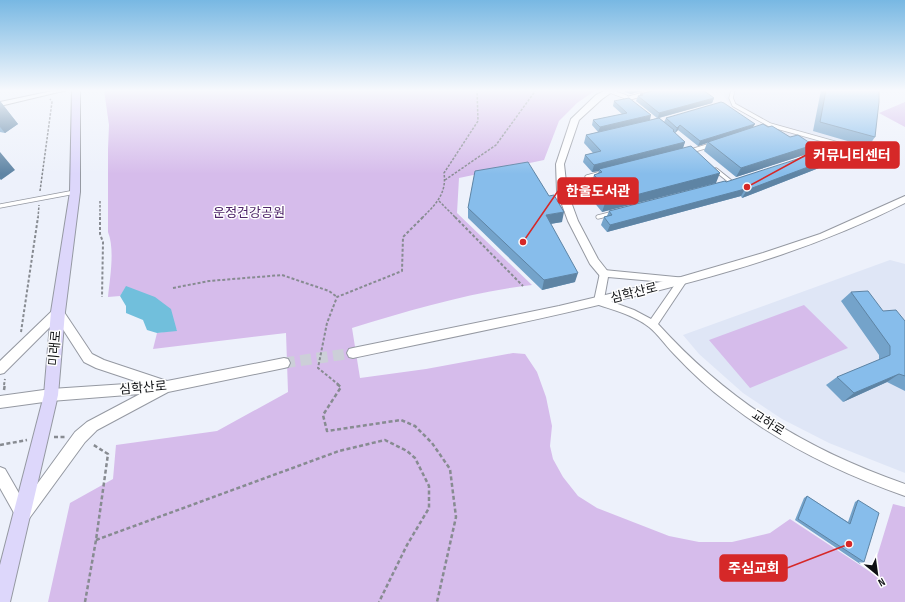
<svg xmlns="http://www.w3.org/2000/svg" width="905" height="602" viewBox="0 0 905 602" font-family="'Sofia Sans Condensed','Noto Sans KR',sans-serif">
<rect width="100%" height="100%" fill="#edf1fb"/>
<path fill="#dfe6f6" d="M727 90H873V148L841 153 786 137 730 105 723 95Z
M890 260 905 264V473L829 443 782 419 743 393 699 354 683 335Z"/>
<path fill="#d6bceb" d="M104 90H596L577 103 559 121 544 160 459 178 457 213 532 285C471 292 411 310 352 328L360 378 426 369 513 353 525 354 537 372 546 397 552 426 550 446 553 459 563 477 578 496 597 508 669 536 699 542H732L770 533 790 519 872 573 893 504 905 507V602H48L70 503 113 479 116 445 217 431 288 392 286 333 153 349 157 333 177 330 126 287 120 296 108 297C110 278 115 249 108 232V149L109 125Z
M905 102V127L879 113Z
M804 305 848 348 750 388 709 340Z"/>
<path fill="#71bfdc" d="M126 286 155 297 171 309 177 331 157 333 147 330 143 320 126 313V306L120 296Z"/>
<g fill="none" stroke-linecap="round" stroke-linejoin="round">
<path stroke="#cccfd8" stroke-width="11" stroke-dasharray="11 5.5" stroke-linecap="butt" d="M284 363 353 353"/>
<defs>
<path id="service" d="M733 90 731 98 734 105 770 125 845 146
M610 91 626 97 631 102
M626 99 644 94
M691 151 711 145
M716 170 731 182
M587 177 598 174
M0 206 75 192
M598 217 614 213"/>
<path id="minor" d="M57 90H67L0 106V102Z
M604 270 686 278 687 280 686 282 658 324C729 402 805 449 905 484V496C842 474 780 444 728 403 708 388 690 371 674 354 665 345 658 334 649 327 634 315 613 310 596 304L594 301 600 273ZM608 277 676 283 651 319 634 310 604 299Z"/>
<path id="tertiary" d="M606 90H615L602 99 579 120 564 164 567 191 578 221 598 259 609 273 608 276H600L590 264 568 221 557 191 556 164 571 119 596 95Z
M905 196V203C815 249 717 277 619 300 531 322 442 339 353 358L349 357 347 353 349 349 353 348 559 306 681 277 763 253 820 234Z
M58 308 62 309 92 354 104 360 167 381 284 358 288 359 290 363 288 367 284 368 168 392 97 430 85 442 28 520 23 522 18 520 0 488V467L5 469 24 502 75 432 87 422 140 394 51 401 0 408V396L51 389 141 383 96 368 84 362 57 320 4 373 0 374V361L54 309Z"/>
<path id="secondary" d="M72 90H80V192L65 312 58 395 10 602H0V565L44 395 51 312 70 192Z"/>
</defs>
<use href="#service" stroke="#9599a2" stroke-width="5"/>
<use href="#minor" stroke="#9599a2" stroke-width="2"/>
<use href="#tertiary" stroke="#9599a2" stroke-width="2"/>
<use href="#secondary" stroke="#9599a2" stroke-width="2"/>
<path stroke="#878b91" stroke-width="1.5" stroke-dasharray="2.5 1.5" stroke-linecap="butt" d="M445 180 496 145 536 90
M40 191 52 102 50 99
M100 201V218
M439 201 456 218
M38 218 39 205
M422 218C435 205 447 194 444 173L478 121 477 90"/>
<path stroke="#878b91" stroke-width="2" stroke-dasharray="3 2" stroke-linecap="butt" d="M100 217V234L103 242 102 297
M455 217 523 286
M173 288 209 281 282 275 329 291 337 297
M21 332 38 217
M4 385 5 379
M339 385 318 368 327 323 337 297 402 271 403 237 423 217"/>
<path stroke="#878b91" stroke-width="2.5" stroke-dasharray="4 2.5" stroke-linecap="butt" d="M337 384 341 387 323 415 327 431 401 420 415 426 432 443 450 469 456 517 437 602
M4 390 5 384
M54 437H65
M0 445 27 440
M96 540 339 451 385 440 407 451 415 458 429 486V508L407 545 379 602
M85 602 96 540 108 454 92 444"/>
<use href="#service" stroke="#fff" stroke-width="3.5"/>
<use href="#minor" fill="#fff" fill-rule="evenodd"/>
<use href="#tertiary" fill="#fff" fill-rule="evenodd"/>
<use href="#secondary" fill="#ddd7fb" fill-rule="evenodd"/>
</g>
<path fill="#74a3ca" d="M625 90H647L630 94 625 92Z
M821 90H879L875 137 868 147 813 131Z
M640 94 714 98 712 103 659 118 664 122 666 118 753 127H768L790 137 813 145 807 154 736 177 704 151 707 143 698 146 678 130 675 133 685 142 683 148 716 183 602 212 593 201 596 192H598L591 184 594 175 598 174 599 171 592 172 583 162 585 155 593 153 584 143 586 135 598 132 592 125 593 120 622 114 613 106 614 101 650 120 657 118 636 101 638 96H640Z
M0 101 18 124 5 133 0 132Z
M824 166 742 198 741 196 607 232 601 225 604 217 607 216 609 211 726 182Z
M468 208 562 222 550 224 575 282 542 290 468 218Z
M851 292 883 311 905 321V391L887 382 843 402 826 385 837 377 879 360V355L841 301Z
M807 496 848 522 855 502 858 500 864 562 860 564 795 520 804 498Z"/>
<path fill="#5e84a4" d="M631 90H647L630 94Z
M714 98 712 103 658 118 659 113Z
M0 101 18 124 5 133 0 127Z
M651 115 650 120 598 132 600 127Z
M755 124 752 129 708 142 707 143 698 146 700 141Z
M680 125 678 130 675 133 677 128Z
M685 142 682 150 599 169V171L592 172 594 165Z
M813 145 807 154 736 177 741 168Z
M0 152 15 170 1 180 0 179Z
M829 159 824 166 742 198 747 190Z
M720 173 716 183 602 212 605 203Z
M745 189 741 196 607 232 610 225Z
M564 212 562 222 544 225 546 215Z
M578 273 575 282 542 290 544 280Z
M899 374 887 382 843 402 854 393Z"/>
<path fill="#87bdeb" stroke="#5e84a4" d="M656 90H703L714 98 659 113 638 96 643 95 640 94Z
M826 90H879V102L875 137 820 122Z
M629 98 651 115 600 127 593 120 627 113 614 101Z
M721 102 724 103 755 124 700 141 680 125 677 128 666 118Z
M659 118 674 130 673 131 685 142 594 165 585 155 601 151 586 135Z
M763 124 768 127 772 126 790 137 798 135 813 145 741 168 708 142Z
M691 146 720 173 605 203 596 192 607 189 594 175 602 172 599 169Z
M819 152 829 159 747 190 745 189 610 225 604 217 612 215 609 211 725 181 726 182Z
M528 162 549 196 554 195 564 212 546 215 578 273 544 280 468 208 475 171Z
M868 291 883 311 896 310 905 321V376L899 374 854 393 837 377 890 355V346L851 292Z
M807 496 850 524 858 500 879 513 864 562 798 519Z"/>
<linearGradient id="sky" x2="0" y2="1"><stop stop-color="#78b8e3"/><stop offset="0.52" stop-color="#f7f9fd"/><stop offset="1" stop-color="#f7f9fd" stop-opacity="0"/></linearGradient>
<rect width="905" height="174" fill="url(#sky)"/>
<g text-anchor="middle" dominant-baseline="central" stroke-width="3" stroke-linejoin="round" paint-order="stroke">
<g font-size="13" fill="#4e2468" stroke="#fefefe">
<text x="249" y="213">운정건강공원</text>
</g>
<g font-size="13" fill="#0e1013" stroke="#fefefe">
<text transform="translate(634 293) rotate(-14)">심학산로</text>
<text transform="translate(55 348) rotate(-85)">미래로</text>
<text transform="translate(143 388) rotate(-5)">심학산로</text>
<text transform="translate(768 423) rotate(32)">교하로</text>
</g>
</g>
<path fill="none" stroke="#d62828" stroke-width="1.5" d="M747 187L806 155M523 242L558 191M849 544L787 568"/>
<g fill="#d62828" stroke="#fefefe" stroke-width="1.5">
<circle cx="747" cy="187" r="4"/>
<circle cx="523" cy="242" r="4"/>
<circle cx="849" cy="544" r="4"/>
</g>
<g fill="#d62828" stroke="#d62828" stroke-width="1.5">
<rect x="806" y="142" width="93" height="26" rx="4"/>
<rect x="558" y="178" width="80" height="26" rx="4"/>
<rect x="720" y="555" width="67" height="26" rx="4"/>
</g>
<g font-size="14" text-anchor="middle" font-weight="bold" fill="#fff">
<text x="852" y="160">커뮤니티센터</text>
<text x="598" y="196">한울도서관</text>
<text x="754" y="573">주심교회</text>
</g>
<g transform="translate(877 574) rotate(151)" stroke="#fefefe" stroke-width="3" paint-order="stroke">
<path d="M0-3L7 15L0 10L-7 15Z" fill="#0e1013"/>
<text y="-6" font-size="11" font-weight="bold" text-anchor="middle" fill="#0e1013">N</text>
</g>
</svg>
